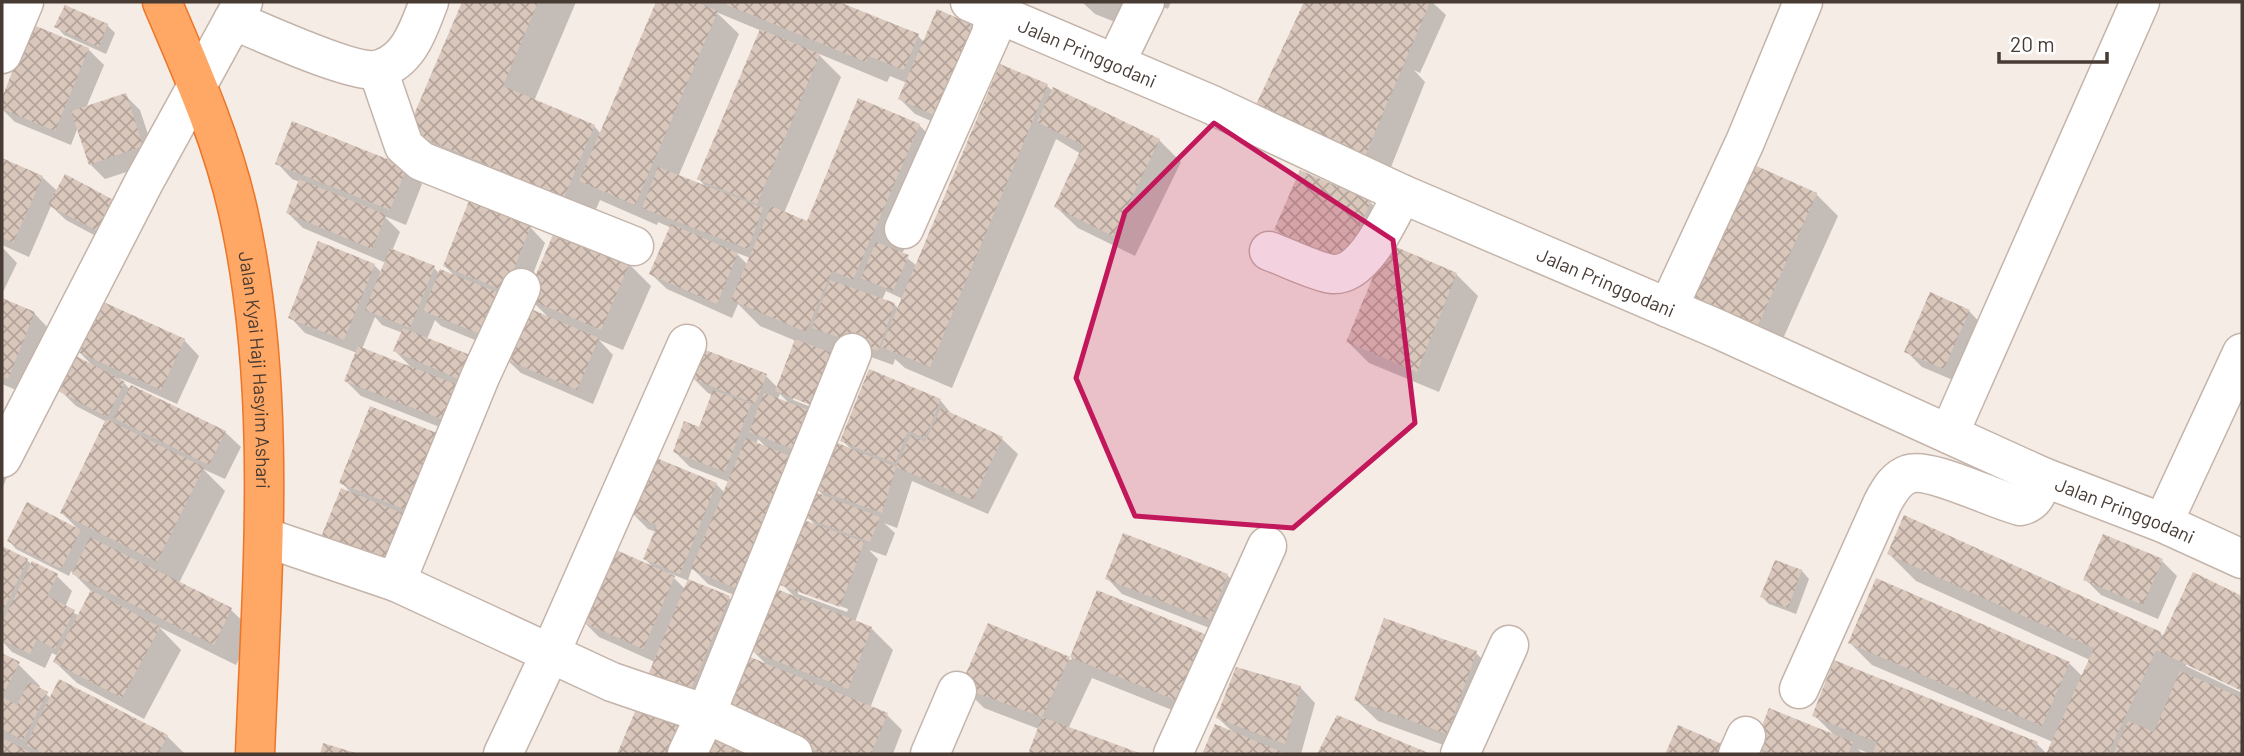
<svg xmlns="http://www.w3.org/2000/svg" width="2244" height="756" viewBox="0 0 2244 756" font-family="Barlow,sans-serif">
<defs>
<pattern id="building-cross-hatch" width="8" height="8" patternUnits="userSpaceOnUse" patternTransform="scale(1.75)"><rect width="8" height="8" fill="#dac7bc"/><path d="M0 0l8 8M0 8l8-8" fill="none" stroke="#b3a39a"/></pattern>
</defs>
<rect width="100%" height="100%" fill="#f4ece5"/>
<path fill="#0003" fill-rule="evenodd" d="M464 2H576L534 101 594 126 601 134 657 4 653 2H835L918 36 924 42 963 135 915 114 900 99 907 83 890 76 887 82 817 53 841 77 784 213 807 223 919 125 946 152 902 254 917 266 1001 66 1047 86 1053 91 1159 140 1181 162 1135 256 1078 228 1056 207 1081 154 1056 139 952 388 905 368 895 359 893 365 838 345 832 443 853 451 842 440 940 400 954 417 1002 439 1018 454 988 514 912 481 897 528 884 523 895 533 886 556 869 550 878 559 855 622 871 628 893 650 870 708 887 715 902 730 893 754H804L767 665 751 649 796 598 782 584 817 527 808 517 827 499 817 489 762 607 708 584 692 568 688 580 729 598 744 613 702 714 655 662 599 637 584 622 655 569 645 559 656 532 648 529 633 514 716 484 725 493 729 482 690 467 675 452 700 429 713 395 708 393 693 378 766 376 778 388 796 341 760 326 738 304 732 318 667 289 651 274 672 228 658 222 657 225 600 200 590 223 436 157 409 130ZM716 12 762 31 699 179 708 189 678 177 739 34ZM735 252 750 258 748 265ZM886 291 903 299 899 309 894 304 882 300ZM780 394 792 406 777 400ZM793 396 829 414 793 400ZM758 439 767 448 756 444ZM669 573 689 581 686 590ZM798 590 848 609 847 612 798 594Z
M1082 2H1146L1135 30 1095 14Z
M1152 2H1171L1168 9Z
M1306 2H1432L1446 15 1420 73 1414 70 1425 82 1387 177 1256 108Z
M107 25 115 33 106 54 64 35 57 27Z
M32 26 88 49 104 65 86 108 125 95 140 110 157 162 105 179 90 164 78 127 71 145 15 122 2 109V102Z
M2 160 42 177 122 250 66 220 51 206 29 257 2 245Z
M277 163 406 169 422 184 406 225 384 216 400 232 392 251 434 268 440 274 458 279 445 266 530 227 545 243 521 305 497 349 441 326 435 320 427 339 479 361 465 437 361 396 346 381 357 353 305 333 290 317 374 265 382 273 386 263 303 228 288 213 300 182 292 179ZM375 317 382 325 403 333 395 351 413 369 362 349Z
M1816 194 1838 216 1772 363 1683 311Z
M1370 202 1385 218 1359 275 1292 245 1276 229Z
M2 247 17 263 2 294Z
M629 264 651 286 623 350 599 340 613 355 593 404 521 373 505 358 550 319 528 297Z
M1456 274 1478 296 1439 392 1369 363 1348 342Z
M2 300 34 313 49 329 23 393 2 384Z
M1969 311 1984 327 1960 383 1922 367 1906 351Z
M184 340 199 356 177 404 119 378 130 389 225 432 241 447 225 479 203 469 225 491 179 583 231 610 253 631 236 665 159 627 181 650 144 719 77 683 55 662 58 656 52 653 45 668 12 652 2 641V548L27 560 32 565 57 576 72 591 65 607 79 616 92 592 71 571 69 576 16 549 9 541 78 529 62 513 107 422 76 406 60 390 92 365 76 349Z
M371 408 435 533 354 496 341 482Z
M2 441 16 455 2 489Z
M1889 554 2160 633 2164 637 2194 575 2242 598V689L2186 662V666L2242 693V754H2048L2053 742 1872 665 1850 643 2069 663 2083 677 2090 660 1916 581Z
M2162 561 2177 576 2158 619 2101 595 2085 579Z
M1802 571 1809 579 1796 614 1769 604 1762 597Z
M1227 575 1242 590 1225 634 1122 594 1107 578Z
M1098 593 1202 722 1092 678 1068 729 1138 754H1030L1039 729 984 708 963 687 989 625 1071 660Z
M1476 653 1497 674 1468 754 1378 721 1356 700Z
M2 655 18 664 40 686 38 689 51 698 167 736 185 754H2Z
M1300 687 1315 703 1301 754H1204L1216 726 1235 734 1218 718Z
M1814 715 2037 744 2047 754H1871L1858 749 1863 754H1764L1756 746 1835 736Z
M1338 717 1426 754H1319Z"/>
<path fill="url(#building-cross-hatch)" d="M462 2H538L503 86 595 125 564 197 407 131Z
M656 2H696L718 11 635 205 579 181Z
M720 2H839L919 34 904 70 868 56 866 62Z
M1304 2H1430L1365 156 1254 109Z
M65 5 108 24 99 47 54 27Z
M937 9 986 31 947 121 898 99Z
M31 24 89 48 55 131 2 109V98Z
M760 29 820 54 757 204 697 179Z
M1000 64 1048 84 930 367 881 347Z
M1053 87 1160 139 1113 236 1054 207 1083 145 1037 122Z
M126 93 143 146 89 165 71 111Z
M858 98 920 124 853 280 832 271 806 332 731 300 771 206 807 221Z
M292 121 407 167 390 210 275 164Z
M2 158 43 176 13 243 2 237Z
M1748 162 1817 193 1750 343 1681 311Z
M658 167 763 208 748 249 642 208Z
M1300 170 1371 201 1344 261 1274 230Z
M65 174 123 205 107 236 48 205Z
M299 179 386 215 372 249 286 213Z
M469 201 531 226 505 291 443 266Z
M671 224 738 253 717 304 649 274Z
M555 230 630 262 601 330 526 298Z
M318 241 375 264 344 340 288 318Z
M876 242 909 255 893 291 861 278Z
M1387 243 1457 273 1417 372 1346 342Z
M390 248 435 266 410 328 365 310Z
M440 269 499 293 482 335 423 311Z
M830 280 895 303 878 351 812 328Z
M1930 292 1970 310 1944 369 1904 352Z
M2 298 35 312 8 379 2 376Z
M97 299 185 339 161 390 74 350Z
M526 307 599 338 577 390 503 358Z
M403 328 480 359 470 384 393 351Z
M795 339 842 357 821 409 775 391Z
M358 346 463 387 449 422 344 381Z
M703 349 767 374 755 404 691 378Z
M76 356 125 382 107 417 58 391Z
M869 369 941 399 925 438 908 431 895 463 840 441Z
M131 385 226 431 209 465 114 418Z
M713 390 751 404 725 472 673 452 684 421 699 427Z
M764 393 822 415 806 454 749 432Z
M370 406 444 436 413 513 339 483Z
M941 408 1003 437 973 500 896 467 911 435 925 442Z
M106 419 204 467 157 562 60 513Z
M746 438 802 461 747 593 691 569Z
M833 441 896 467 882 513 815 489Z
M654 457 717 483 680 574 643 559 657 525 631 514Z
M341 488 414 518 394 567 321 537Z
M815 492 880 517 870 542 806 518Z
M27 502 81 530 61 569 7 541Z
M1904 515 2161 632 2156 650 2193 572 2242 596V691L2156 650 2108 754H2046L2094 648 1887 554Z
M804 520 864 542 840 607 780 585Z
M1123 533 1228 574 1210 620 1105 579Z
M2103 534 2163 559 2143 605 2083 580Z
M90 537 232 608 214 645 72 574Z
M2 546 28 559 2 614Z
M614 549 675 576 643 649 582 622Z
M1775 560 1802 570 1788 608 1760 597Z
M32 561 58 574 47 596 75 610 55 649 37 639 30 654 2 640V623Z
M1876 578 2070 662 2042 726 1848 643Z
M688 579 730 596 687 699 645 682Z
M774 588 872 627 848 689 748 650Z
M91 590 160 627 122 698 53 662Z
M1097 590 1207 635 1180 702 1070 657Z
M1384 618 1477 651 1447 734 1354 700Z
M988 623 1070 657 1042 717 960 687Z
M2 653 20 662 2 696Z
M745 655 888 713 871 754H824L722 713Z
M1834 660 2038 742 2033 754H1872L1877 742 1812 716Z
M1236 667 1301 686 1285 744 1216 718Z
M2180 671 2242 698V744L2238 754H2113L2128 721 2154 732Z
M59 679 168 735 158 754H44L26 745Z
M29 682 48 692 23 740 2 729V697L17 705Z
M640 700 688 720 674 754H617Z
M1769 708 1853 742 1848 754H1774L1754 746Z
M1337 715 1431 754H1317Z
M1042 717 1142 754H1028Z
M1215 724 1287 754H1202Z
M1678 725 1736 750 1734 754H1665Z
M710 737 749 754H703Z
M2 738 34 754H2Z
M323 743 359 754H320Z"/>
<g fill="none" stroke-linecap="round" stroke-linejoin="round">
<defs>
<g id="minor">
<path id="s1" d="M970 2 1210 104 1402 194 1720 330 2043 477 2163 523 2242 559"/>
<path d="M233 20C259 31 357 76 380 69 410 60 419 27 429 2"/>
<path d="M2 54 24 2"/>
<path d="M1115 64 1145 2"/>
<path d="M378 70 404 146 421 161 634 246"/>
<path d="M904 229 991 34 995 12"/>
<path d="M1269 251C1286 257 1316 272 1332 274 1364 277 1390 217 1402 194"/>
<path d="M1668 308 1745 142 1803 2"/>
<path d="M1949 434 2140 2"/>
<path d="M2 458 144 182 243 2"/>
<path d="M2163 523 2242 353"/>
<path d="M264 537 396 582 612 682 706 714 793 754"/>
<path d="M396 582 480 377 521 288"/>
<path d="M1799 689 1883 502C1889 491 1896 478 1909 474 1930 467 1995 500 2020 506 2036 503 2038 491 2043 477"/>
<path d="M503 754 550 654 687 344"/>
<path d="M687 754 706 714 852 353"/>
<path d="M930 754 957 691"/>
<path d="M1173 754 1267 546"/>
<path d="M1460 754 1509 645"/>
<path d="M1738 754 1746 736"/>
</g>
<g id="highway">
<path id="s2" d="M162 2C191 70 222 139 238 211 278 389 262 574 255 754"/>
</g>
</defs>
<use href="#minor" stroke="#c4b4aa" stroke-width="41"/>
<use href="#highway" stroke="#ed7527" stroke-width="41"/>
<use href="#minor" stroke="#fff" stroke-width="38"/>
<use href="#highway" stroke="#ffa765" stroke-width="38"/>
</g>
<path fill="#c2185b" fill-opacity="0.2" stroke="#c2185b" stroke-width="5" stroke-linejoin="round" d="M1214 123 1393 240 1415 423 1293 528 1135 516 1076 378 1125 212Z"/>
<g text-anchor="middle" dominant-baseline="central" stroke-width="7" stroke-linejoin="round" paint-order="stroke">
<g font-size="19" fill="#473b34" stroke="#fff">
<text stroke="none"><textPath href="#s1" startOffset="128">Jalan Pringgodani</textPath></text>
<text stroke="none"><textPath href="#s1" startOffset="695">Jalan Pringgodani</textPath></text>
<text stroke="none"><textPath href="#s2" startOffset="383">Jalan Kyai Haji Hasyim Ashari</textPath></text>
<text stroke="none"><textPath href="#s1" startOffset="1262">Jalan Pringgodani</textPath></text>
</g>
</g>
<rect width="2244" height="756" fill="none" stroke="#473b34" stroke-width="7"/>
<path d="M1999 52v10h108v-10" fill="none" stroke="#473b34" stroke-width="3.5"/>
<text x="2010" y="52" font-size="21" fill="#473b34" stroke="#ffffff" stroke-width="5" paint-order="stroke">20 m</text>
</svg>
